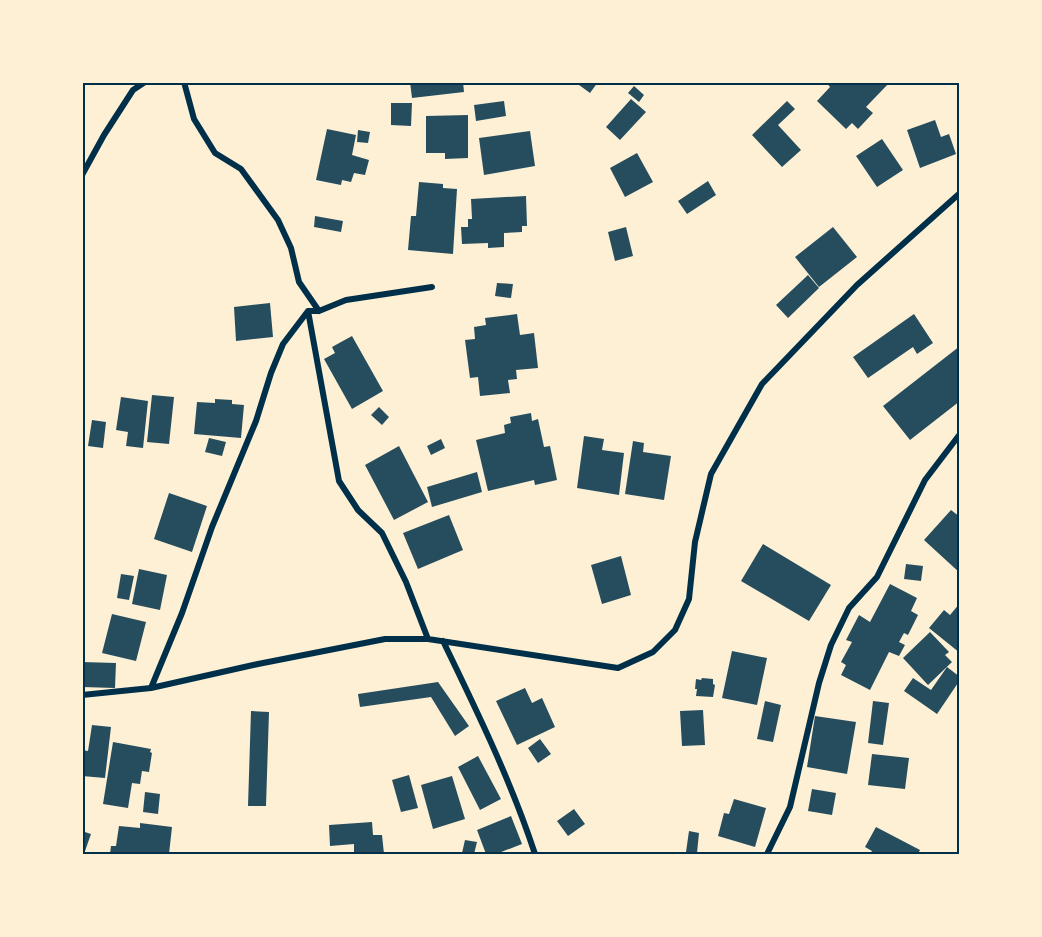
<svg xmlns="http://www.w3.org/2000/svg" width="1042" height="937" viewBox="0 0 1042 937" font-family="Cabin,sans-serif">
<rect width="100%" height="100%" fill="#fdf0d5"/>
<path fill="#264d5e" d="M410 82H463L464 92 412 98Z
M575 82H598L590 93Z
M826 82H890L866 107 873 113 858 129 852 123 846 129 817 101 830 87Z
M634 86 644 95 639 102 628 93Z
M631 99 646 112 620 140 606 127Z
M504 101 506 116 476 121 474 105Z
M787 101 795 109 778 125 801 150 782 167 752 135Z
M391 103H412L411 126 391 125Z
M468 115V158L445 159V153H426V116Z
M935 120 941 137 949 134 956 154 920 168 907 130Z
M327 129 356 135 352 155 369 160 365 175 354 173 351 182 342 180 341 185 316 180Z
M358 130 370 132 368 143 357 142Z
M530 131 535 166 484 175 479 138Z
M882 139 903 170 877 187 856 156Z
M637 153 653 182 625 197 610 168Z
M708 181 716 195 687 214 678 201Z
M419 182 443 184V188L457 189 453 254 408 250 411 216H416Z
M526 196 527 226H522V232L504 233V247L488 248V243L462 244 461 227H468V219H472L471 199Z
M315 216 343 221 341 232 314 227Z
M626 227 633 256 615 261 608 232Z
M833 227 857 257 819 287 795 257Z
M808 275 819 288 788 318 776 305Z
M497 283 513 284 511 298 495 296Z
M270 303 273 337 236 341 234 307Z
M517 314 520 335 534 333 538 368 516 370 517 379 508 380 510 393 480 396 478 377 470 378 465 340 475 339 474 327 486 325 485 318Z
M914 314 933 343 917 354 913 347 868 378 853 357Z
M352 336 383 391 352 409 324 359 335 353 332 347Z
M960 346V401L910 440 883 406Z
M152 395 174 397 169 444 147 442Z
M121 397 148 401 143 448 126 446 128 432 116 430Z
M215 399 232 400V404L244 405 241 438 194 434 197 402 215 403Z
M379 407 389 417 382 425 371 415Z
M531 413 532 421 538 419 544 447 550 446 557 480 535 485 534 480 488 491 476 440 505 433 504 425 511 423 510 417Z
M92 420 106 422 103 448 88 446Z
M584 436 604 439 602 450 624 453 619 495 577 488Z
M209 438 226 442 222 456 205 452Z
M441 439 445 448 431 455 427 446Z
M633 441 644 443 643 452 671 456 664 500 625 494Z
M399 446 428 502 394 520 365 465Z
M477 472 482 492 432 507 427 487Z
M169 493 207 506 192 552 154 539Z
M951 510 960 517V573L924 540Z
M449 515 463 550 418 569 403 533Z
M763 544 831 585 809 621 741 581Z
M621 556 631 595 602 604 591 565Z
M906 564 923 566 921 581 904 579Z
M139 569 167 575 160 610 132 604Z
M121 574 134 576 129 600 117 598Z
M890 584 917 598 911 611 918 615 908 635 904 633 899 642 905 645 899 656 889 652 870 690 841 675 846 665 841 662 852 642 846 640 859 615 870 622Z
M960 603V653L929 628 944 610 950 615Z
M112 614 146 622 136 661 102 653Z
M930 632 949 652 945 655 952 662 928 685 903 658Z
M732 651 767 658 757 705 722 698Z
M82 662 116 663 115 688 82 687Z
M947 667 960 677V680L937 714 904 691 913 678 931 690Z
M702 678 713 679V684L715 685 713 697 696 696 697 689H695L696 679 701 680Z
M438 682 469 726 455 736 431 697 360 707 358 694Z
M525 688 532 703 542 698 555 727 517 745 496 701Z
M765 701 781 705 773 742 757 739Z
M873 701 889 703 883 745 868 743Z
M703 710 705 745 682 746 680 711Z
M251 711 269 712 266 806H248Z
M815 716 856 722 847 774 807 767Z
M92 725 111 727 105 778 82 776V750L88 751Z
M540 739 551 754 538 763 528 748Z
M113 742 151 749 150 752 152 753 149 772 142 771 140 784 132 783 128 808 103 804Z
M872 754 909 758 905 789 868 785Z
M478 756 501 799 480 810 458 767Z
M409 775 418 808 401 812 392 780Z
M452 776 465 819 433 829 421 785Z
M812 789 836 793 832 815 808 811Z
M145 792 160 794 158 814 143 812Z
M734 799 766 808 755 847 718 836 724 813 729 814Z
M574 809 585 824 568 836 557 821Z
M511 816 522 844 496 854H486L477 830Z
M372 822 373 835H382L384 854H354V844L330 846 329 825Z
M140 823 172 827 169 854H110L111 846H116L119 826 140 828Z
M876 827 920 850 918 854H870L872 851 865 847Z
M82 831 91 834 84 854H82Z
M689 831 699 833 697 853 686 852Z
M465 840 477 842 474 854 462 853Z"/>
<g fill="none" stroke-linecap="round" stroke-linejoin="round">
<path stroke="#003049" stroke-width="6" d="M184 82 194 119 215 153 241 169 278 220 291 248 299 282 319 311
M82 175 104 135 133 90 145 82
M308 311 339 481 358 510 382 533 406 582 428 639
M443 641C477 711 511 781 535 854
M151 688 182 613 212 527 256 421 271 373 283 344 308 311H319L346 300 432 287
M82 695 151 688 258 664 385 639H428L618 668 653 652 675 630 689 599 695 542 711 474 762 384 857 285 960 193
M767 854 790 807 819 683 831 645 849 608 877 577 925 480 960 434"/>
</g>
<rect width="1042" height="937" fill="none" stroke="#fdf0d5" stroke-width="168"/>
<rect x="84" y="84" width="874" height="769" fill="none" stroke="#003049" stroke-width="2"/>
</svg>
